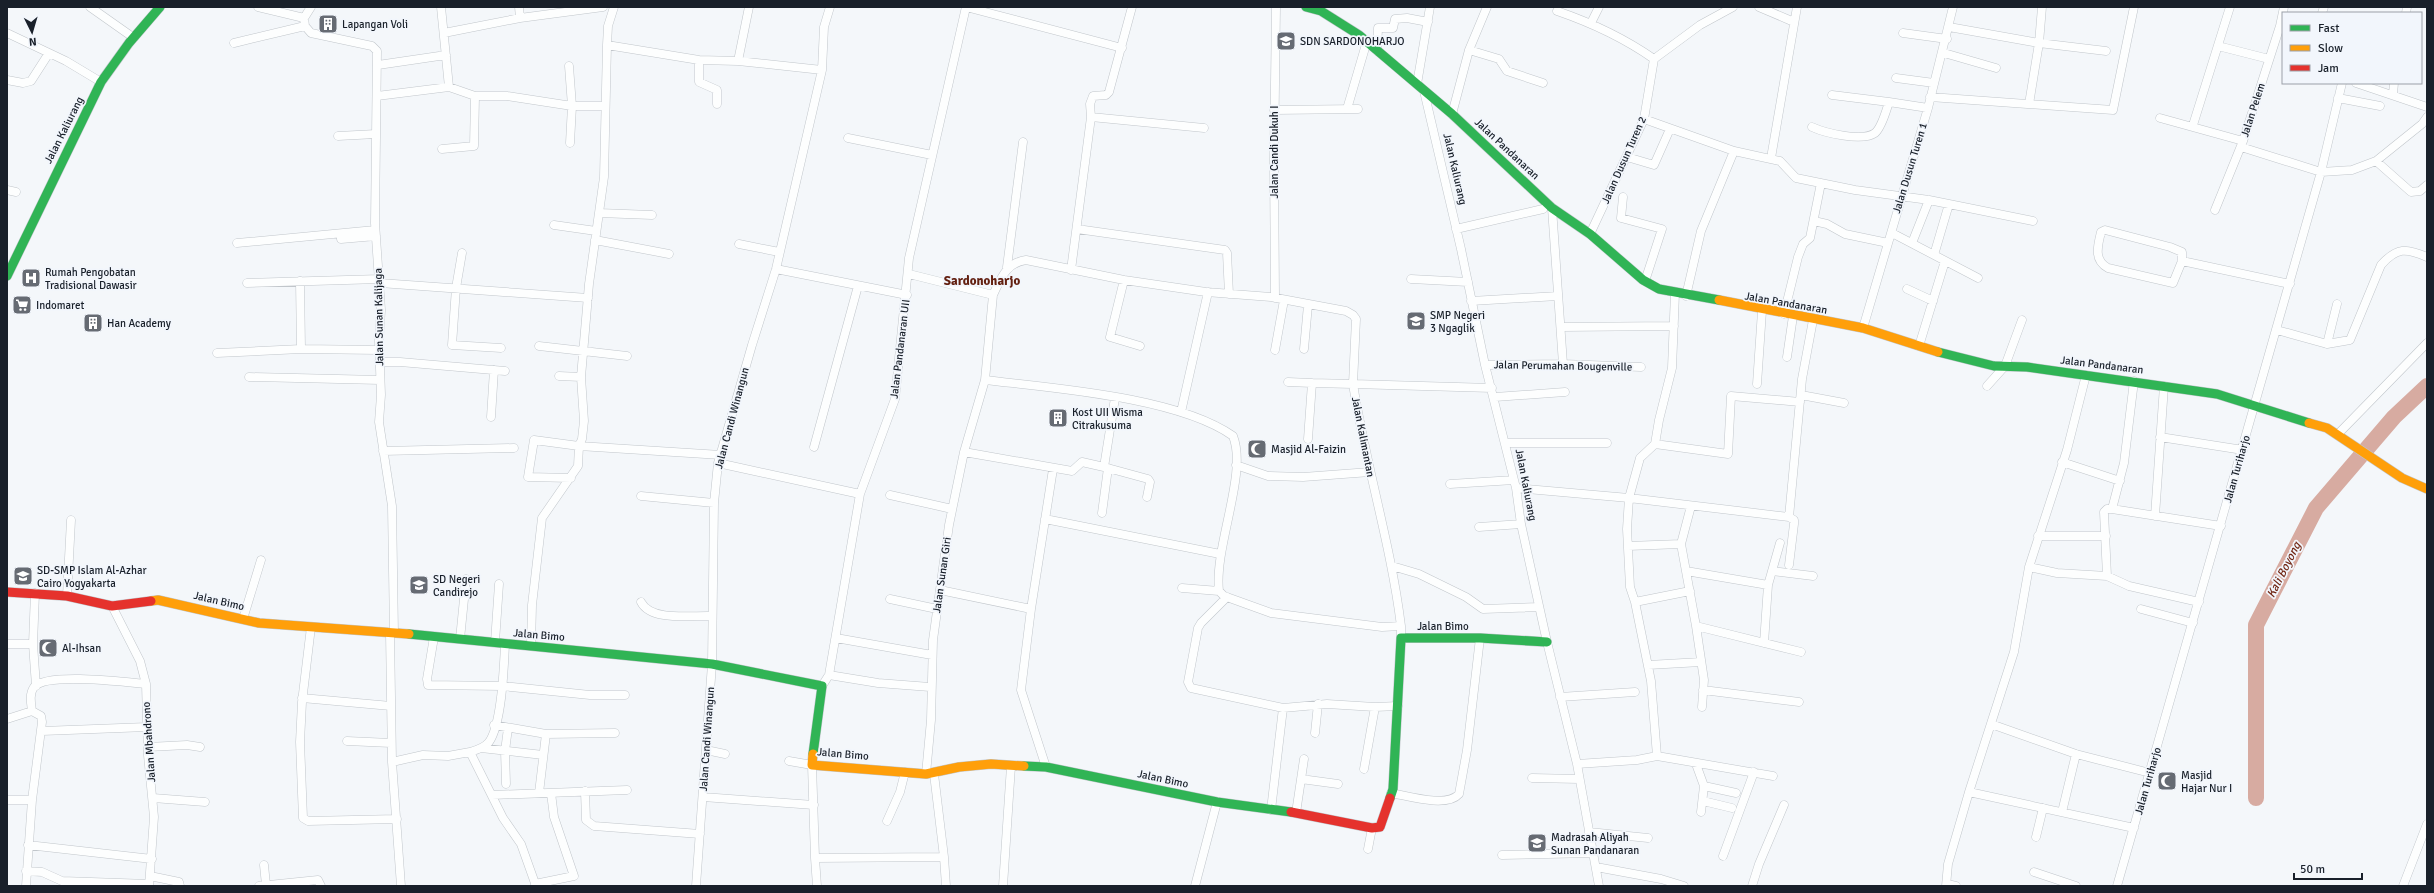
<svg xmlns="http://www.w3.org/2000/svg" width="2434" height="893" viewBox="0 0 2434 893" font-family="Signika,sans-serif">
<rect width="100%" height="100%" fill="#f4f7fa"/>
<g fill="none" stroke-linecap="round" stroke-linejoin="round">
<path stroke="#d7aba1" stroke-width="16" d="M2256 798V625L2316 508 2394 417 2427 386"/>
<defs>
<path id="street" d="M90 7 134 38
M258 7 304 18
M311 7 304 18 305 26 311 33 372 46 377 51 375 223 381 310 379 341 381 395 379 422 392 506 394 633
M519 7 520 18
M966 7 1122 48
M1132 7 1109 92 1106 95 1093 96 1090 104 1091 117 1204 128
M1759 7 1794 22
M1557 11C1592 23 1624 38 1654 59
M2322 13 2324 7
M2406 13 2407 7
M1591 23 1599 7
M1949 27 2039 43 2106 51
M7 33 66 61 101 82
M444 33 520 18 603 7
M1903 33 1947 39
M234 43 305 26
M607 45 608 26 614 7
M2218 46 2269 59
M1469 50 1499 59 1507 71 1543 83
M1377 51 1378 28H1393L1395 19 1407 18 1428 22
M1944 53 1996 68
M699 60V82L717 90V104
M738 61 749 7
M378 65 446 55
M569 66 572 106 570 143
M1896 78 1934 83
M7 80 23 83 31 81 49 53
M2356 83 2427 107
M1417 84 1430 7
M449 87 475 96H507L572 106H605
M1424 91 1461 249 1485 365 1516 488 1521 524 1547 642 1577 764 1599 886
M2393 94 2394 83
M377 96 449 87 441 7
M1930 97 2113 110 2134 7
M2338 98 2380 106
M1889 102 1928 108
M2029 104 2039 43 2042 7
M1347 109 1367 41
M1274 110 1358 109
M1452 114 1469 50 1487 7
M2160 118 2243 141
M1644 119 1734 151 1780 161 1796 178 1855 190 1929 200 2033 221
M2193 125 2230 7
M1812 127C1825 133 1862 142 1875 133 1882 127 1886 111 1889 102L1832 95
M338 136 376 134
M848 138 932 155
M2241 147 2321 172 2342 83
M442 149 474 146 475 96
M1627 157 1654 165 1670 129
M1771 158 1797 7
M2376 161 2411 192 2420 191 2427 185
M7 190 16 192
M1623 197 1621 218 1662 229 1645 281
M1552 208 1563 364
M2215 210 2243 141 2280 26 2284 7
M599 213 652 215
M1814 221 1827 224 1845 234 1888 243
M554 225 596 231
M1077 229 1225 250 1227 253 1229 294
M1456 229 1543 209
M1892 233 1978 278
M1590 234 1644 119 1654 59 1700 25 1733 7
M341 239 376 236
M595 240 669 254
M237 243 375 230
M1912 243 1929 200
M739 244 779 252
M462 253 456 288 452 345 501 348
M1934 255 1949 204
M2182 261 2173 283 2108 268C2093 260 2098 245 2101 232L2105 230 2170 247 2182 252V261L2290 284
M1007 267 1023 142
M776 269 907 295
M1071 270 1091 117
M909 274 993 295C1001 278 1006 263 1026 260L1124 280 1206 292 1271 297 1346 311 1353 315 1356 319 1353 384 1312 383 1308 439
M1411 279 1468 282
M1124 280 1110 337 1140 346
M300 281 301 349
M247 283 380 279
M380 283 588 298
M1907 289 1933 301
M993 295 985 380C1052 388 1178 397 1233 436 1248 474 1214 546 1219 591L1224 596 1271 613 1382 627 1401 626V638
M1686 296 1701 231 1734 151
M1275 298 1274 160 1276 7
M1471 301 1558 296
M1784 314 1798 257 1803 244 1810 238 1821 183
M1561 327 1674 326
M1863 328 1928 108 1953 7
M2277 330 2327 344 2350 340 2381 265C2397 247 2406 248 2427 257
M2327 344 2337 304
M539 346 627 356
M1919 346 1945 261
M1304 349 1308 305
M1275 350 1284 300
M217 353 301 349 379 350
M1787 357 1793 316
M379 362H400L505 371
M1485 365 1563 364 1641 367
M2086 375 2067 450 2029 567 2014 652 1969 792 2134 828
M559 376 581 377
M249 377 380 380
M1288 382 1312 383
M1757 384 1762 311
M1987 386 2005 366 2022 320
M1801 395 1844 403
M1495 397 1565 392
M1181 412 1208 292
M491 417 494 370
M2338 434 2427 343
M2160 437 2243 450
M1505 443H1607
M1655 444 1728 454 1731 396 1800 402
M814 447 858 286
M383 451 514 448
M964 452 1072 471 1082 462 1104 467 1115 398
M2062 462 2120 481
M718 463 860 494
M1236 465 1268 476 1303 477 1370 472
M1104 467 1148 479 1150 482 1147 497
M571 478 528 477 534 440 579 446 721 455
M1450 484 1514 480
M1516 488 1629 498 1640 458 1655 444 1659 420 1672 368 1675 293
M890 495 952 509
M641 496 714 503
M1691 506 1681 544 1696 626 1801 652
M2112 509 2221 526
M1102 513 1108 468
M2155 516 2164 386
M1789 517 1802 379 1813 320
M1045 519 1220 554
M1479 527 1521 524
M2038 536H2106
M1628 546 1681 544
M1392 566 1419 574 1466 597 1483 609 1539 607
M2029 567 2057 573 2107 576 2104 512 2107 509H2112L2124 463 2134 381
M1686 571 1768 585
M1772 571 1813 576
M2107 576 2129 586 2199 602
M1182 588 1219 591
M940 590 1031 609
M35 593 33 644 36 686
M67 596 71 520
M1227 597 1201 623 1198 628 1188 682 1191 688 1283 708 1327 704 1375 707 1398 706
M890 599 937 609
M641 602C651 622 693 615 712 616
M1635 602 1690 591
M112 606 140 661 146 684 148 755 154 817 149 886
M2141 609 2193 623
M243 619 261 560
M1401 626C1391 545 1366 466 1353 384L1492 388
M1696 626 1704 680 1702 707
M311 627 302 702 300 742 303 818 308 821 397 819
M390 633 392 762 401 886
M434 637 427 679 428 685 502 686 590 695H625
M836 638 932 655
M460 639 466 579
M495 642 499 584
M1764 643 1768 585 1780 543
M7 644H33
M505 644C504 666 502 724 489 742 485 747 477 750 470 752L503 818 521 844 536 886
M531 646 532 605 542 518 578 466 579 446 582 439 584 421 581 377 589 284 604 177 607 45 699 60 738 61 822 70
M1648 665 1701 662
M829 675 878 683 930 687
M822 686 829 675 860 494 895 399 909 258 966 7
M1703 690 1799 702
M1560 697 1635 692
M302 698 391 706
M32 711C31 703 29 694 34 687 47 672 125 682 146 684
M7 719 32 711 41 716 42 722 32 800H7
M1991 724 2076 754 2150 773
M494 725 546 734 615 733
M42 731 147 727
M1315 733 1318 704
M347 741 391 743
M148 747 187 745 200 747
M481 748 543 755
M706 750 725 754
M1657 756 1773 776
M789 761 812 765 815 858 944 857 946 886
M392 762 423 755 448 756 470 752
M1577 764 1637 760 1657 756 1651 681 1635 602 1630 587 1627 529 1629 498 1789 517 1794 520V524L1789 565
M1696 764 1704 786 1701 812
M1046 767 1021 690 1031 609 1053 469
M1364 769 1375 707
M926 774 931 720 933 640 949 525 964 452 985 380
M934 774 944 857
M1532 778 1579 779
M1301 779 1338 784
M506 784 505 751 508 728
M1704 786 1736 793
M585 791 586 820 594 826 700 834
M539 793 546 734
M1391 793C1408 796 1447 808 1459 794L1467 750 1480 638
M492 795 627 790
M703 797 814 805
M153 798 205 802
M1703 801 1732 808
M1271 810 1283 708
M2062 812 2076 754
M1296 813 1304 759
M887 821 900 792 905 772
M1589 832 1648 838
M2036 837 2043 808
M28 845 152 859
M1368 849 1372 828
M1502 855 1593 853
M1723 856 1754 772
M815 858 817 886
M264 865 266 885
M1596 867 1661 879 1684 886
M26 871 42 872 62 881 149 884
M2034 872 2076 886
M150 876 179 882 180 886
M535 884 574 876 554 817 551 793
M1947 884 1956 886
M26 886 32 800
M259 886 318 880 321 886
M696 886 712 664 714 503 718 463 752 345 776 269 822 70 824 27 830 7
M1003 886 1011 766
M1195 886 1217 802
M1752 886 1759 864 1784 805
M1946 886 1948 864 1969 792
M2117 886 2321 172 2352 170 2376 161 2422 124 2427 117
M2403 886 2427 824"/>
<path id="fast" d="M1306 7 1321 11 1359 35 1452 114 1552 208 1590 234 1643 280 1659 289 1719 300
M7 276 101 82 129 43 160 7
M1938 352 1994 366 2027 367 2217 394 2309 423
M409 634 712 664 822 686 813 754
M1024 766 1046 767 1217 802 1291 812
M1390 798 1393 789 1401 638H1480L1547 642"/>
<path id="slow" d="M1719 300 1863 328 1938 352
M2309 423 2327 428 2402 478 2427 489
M151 601 158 600 259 623 409 634
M813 754 812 765 926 774 959 767 991 764 1024 766"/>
<path id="jam" d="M7 592 67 596 112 606 151 601
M1291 812 1372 828 1380 827 1390 798"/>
</defs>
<use href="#street" stroke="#c1c6cb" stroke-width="9"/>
<use href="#fast" stroke="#c1c6cb" stroke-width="10"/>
<use href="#slow" stroke="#c1c6cb" stroke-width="10"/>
<use href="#jam" stroke="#c1c6cb" stroke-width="10"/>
<use href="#street" stroke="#fdfefe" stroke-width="8"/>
<use href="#fast" stroke="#30b455" stroke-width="9"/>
<use href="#slow" stroke="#ff9f0a" stroke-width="9"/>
<use href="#jam" stroke="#e5322d" stroke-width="9"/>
</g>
<defs>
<symbol id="building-square" viewBox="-11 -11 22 22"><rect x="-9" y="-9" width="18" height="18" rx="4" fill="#666b73" stroke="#f2f6fc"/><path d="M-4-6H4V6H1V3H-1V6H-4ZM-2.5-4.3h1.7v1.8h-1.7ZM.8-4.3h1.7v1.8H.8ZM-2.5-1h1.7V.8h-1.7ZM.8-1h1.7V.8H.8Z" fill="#fff"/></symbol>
<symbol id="school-square" viewBox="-11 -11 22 22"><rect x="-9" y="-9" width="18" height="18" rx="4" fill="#666b73" stroke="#f2f6fc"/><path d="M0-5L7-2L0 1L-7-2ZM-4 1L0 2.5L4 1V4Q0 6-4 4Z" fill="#fff"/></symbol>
<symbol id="hospital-square" viewBox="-11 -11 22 22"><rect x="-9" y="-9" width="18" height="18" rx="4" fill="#666b73" stroke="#f2f6fc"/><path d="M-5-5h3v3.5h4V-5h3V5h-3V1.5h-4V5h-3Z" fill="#fff"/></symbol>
<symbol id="supermarket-square" viewBox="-11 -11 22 22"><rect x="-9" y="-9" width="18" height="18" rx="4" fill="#666b73" stroke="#f2f6fc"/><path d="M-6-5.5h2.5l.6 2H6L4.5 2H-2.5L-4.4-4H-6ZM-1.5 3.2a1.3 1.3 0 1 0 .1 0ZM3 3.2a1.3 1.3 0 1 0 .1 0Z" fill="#fff"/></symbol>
<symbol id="mosque-square" viewBox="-11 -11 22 22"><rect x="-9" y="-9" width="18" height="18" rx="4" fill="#666b73" stroke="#f2f6fc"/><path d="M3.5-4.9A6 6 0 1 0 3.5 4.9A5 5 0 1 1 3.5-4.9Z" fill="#fff"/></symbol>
</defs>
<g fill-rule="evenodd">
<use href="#building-square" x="317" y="13" width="22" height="22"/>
<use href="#school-square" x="1275" y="30" width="22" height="22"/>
<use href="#hospital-square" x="20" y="267" width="22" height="22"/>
<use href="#supermarket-square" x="11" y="294" width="22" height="22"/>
<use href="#school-square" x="1405" y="310" width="22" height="22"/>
<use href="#building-square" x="82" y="312" width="22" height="22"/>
<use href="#building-square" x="1047" y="407" width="22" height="22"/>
<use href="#mosque-square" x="1246" y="438" width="22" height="22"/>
<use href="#school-square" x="12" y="565" width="22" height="22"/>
<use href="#school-square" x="408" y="574" width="22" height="22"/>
<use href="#mosque-square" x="37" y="637" width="22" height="22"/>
<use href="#mosque-square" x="2156" y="770" width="22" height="22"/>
<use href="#school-square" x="1526" y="832" width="22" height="22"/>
</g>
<g text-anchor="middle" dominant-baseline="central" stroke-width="3.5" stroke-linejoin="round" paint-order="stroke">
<g font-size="11" fill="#19202a" stroke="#f2f6fc" text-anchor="start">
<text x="342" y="24">Lapangan Voli</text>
<text x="1300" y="41">SDN SARDONOHARJO</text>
<text x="45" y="272">Rumah Pengobatan<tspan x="45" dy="13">Tradisional Dawasir</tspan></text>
<text x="36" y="305">Indomaret</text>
<text x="1430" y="315">SMP Negeri<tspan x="1430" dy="13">3 Ngaglik</tspan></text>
<text x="107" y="323">Han Academy</text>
<text x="1072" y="412">Kost UII Wisma<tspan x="1072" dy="13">Citrakusuma</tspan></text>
<text x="1271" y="449">Masjid Al-Faizin</text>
<text x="37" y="570">SD-SMP Islam Al-Azhar<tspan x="37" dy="13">Cairo Yogyakarta</tspan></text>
<text x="433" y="579">SD Negeri<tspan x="433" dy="13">Candirejo</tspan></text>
<text x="62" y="648">Al-Ihsan</text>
<text x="2181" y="775">Masjid<tspan x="2181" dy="13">Hajar Nur I</tspan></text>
<text x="1551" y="837">Madrasah Aliyah<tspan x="1551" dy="13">Sunan Pandanaran</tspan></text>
</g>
<g font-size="11" fill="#19202a" stroke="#f2f6fc">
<text transform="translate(2253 110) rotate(-72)">Jalan Pelem</text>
<text transform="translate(64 130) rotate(-63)">Jalan Kaliurang</text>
<text transform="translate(1507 149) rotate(43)">Jalan Pandanaran</text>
<text transform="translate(1274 152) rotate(-90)">Jalan Candi Dukuh I</text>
<text transform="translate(1624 160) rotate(-66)">Jalan Dusun Turen 2</text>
<text transform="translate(1910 168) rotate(-73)">Jalan Dusun Turen 1</text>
<text transform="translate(1455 169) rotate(77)">Jalan Kaliurang</text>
<text transform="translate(1786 303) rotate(10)">Jalan Pandanaran</text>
<text transform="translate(379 317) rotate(-91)">Jalan Sunan Kalijaga</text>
<text transform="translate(900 349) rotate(-83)">Jalan Pandanaran UII</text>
<text transform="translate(2102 365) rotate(7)">Jalan Pandanaran</text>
<text transform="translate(1563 366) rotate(1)">Jalan Perumahan Bougenville</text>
<text transform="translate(732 418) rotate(-75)">Jalan Candi Winangun</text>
<text transform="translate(1363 437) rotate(79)">Jalan Kalimantan</text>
<text transform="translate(2237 469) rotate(-74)">Jalan Turiharjo</text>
<text transform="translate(1526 485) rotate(79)">Jalan Kaliurang</text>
<text transform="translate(942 575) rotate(-82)">Jalan Sunan Giri</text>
<text transform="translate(219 601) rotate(13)">Jalan Bimo</text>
<text x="1443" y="626">Jalan Bimo</text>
<text transform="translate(539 635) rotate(5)">Jalan Bimo</text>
<text transform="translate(707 739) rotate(-86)">Jalan Candi Winangun</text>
<text transform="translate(149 742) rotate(-94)">Jalan Mbahdrono</text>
<text transform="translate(843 754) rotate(5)">Jalan Bimo</text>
<text transform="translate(1163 779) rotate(12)">Jalan Bimo</text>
<text transform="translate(2148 781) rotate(-74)">Jalan Turiharjo</text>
</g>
<g font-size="12" font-style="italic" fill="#712613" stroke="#f2f6fc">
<text transform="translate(2284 570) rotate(-63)">Kali Boyong</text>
</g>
<g font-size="13" font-weight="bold" fill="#632010" stroke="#f2f6fc">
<text x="982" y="281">Sardonoharjo</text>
</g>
</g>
<rect width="2434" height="893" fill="none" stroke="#19202a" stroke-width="16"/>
<rect x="2282" y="12" width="140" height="72" fill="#f2f6fc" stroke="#9ba0a8"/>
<rect x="2290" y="25" width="20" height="6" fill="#30b455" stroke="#9ba0a8"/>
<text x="2318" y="32" font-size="12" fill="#19202a">Fast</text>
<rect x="2290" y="45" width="20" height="6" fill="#ff9f0a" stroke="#9ba0a8"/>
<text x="2318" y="52" font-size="12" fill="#19202a">Slow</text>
<rect x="2290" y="65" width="20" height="6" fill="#e5322d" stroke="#9ba0a8"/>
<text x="2318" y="72" font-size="12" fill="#19202a">Jam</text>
<g transform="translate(32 32) rotate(175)" stroke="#f2f6fc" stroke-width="3" paint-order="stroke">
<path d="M0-3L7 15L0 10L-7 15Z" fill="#19202a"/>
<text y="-6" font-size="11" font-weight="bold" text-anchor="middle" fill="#19202a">N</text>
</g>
<path d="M2294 873v6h68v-6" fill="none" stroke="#19202a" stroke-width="2"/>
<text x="2300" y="873" font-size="12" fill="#19202a" stroke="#f2f6fc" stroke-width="3" paint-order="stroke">50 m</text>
</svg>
